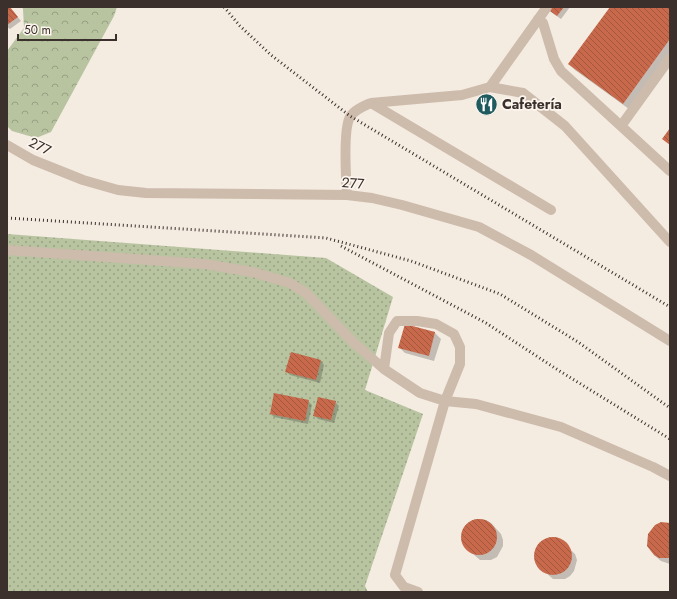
<svg xmlns="http://www.w3.org/2000/svg" width="677" height="599" viewBox="0 0 677 599" font-family="Jost,sans-serif">
<defs>
<pattern id="grass-dots" width="8" height="8" patternUnits="userSpaceOnUse"><rect width="8" height="8" fill="#b8c4a0"/><path d="M2 2h.1M6 6h.1" fill="none" stroke="#97a083" stroke-width="1.8" stroke-linecap="round"/></pattern>
<pattern id="forest-crowns" width="20" height="18" patternUnits="userSpaceOnUse"><rect width="20" height="18" fill="#b8c4a0"/><path d="M2 6a3 3 0 1 1 6 0M12 15a3 3 0 1 1 6 0" fill="none" stroke="#97a083"/></pattern>
<pattern id="building-back-hatch" width="6" height="6" patternUnits="userSpaceOnUse"><rect width="6" height="6" fill="#c8694b"/><path d="M-1 5l2 2M0 0l6 6M5-1l2 2" fill="none" stroke="#a4573f"/></pattern>
</defs>
<rect width="100%" height="100%" fill="#f4ebe1"/>
<path fill="url(#grass-dots)" d="M7 234 326 258 393 297 365 390 423 414 365 586 368 592H7Z"/>
<path fill="url(#forest-crowns)" d="M22 7H117L114 16 51 132 36 138 12 131 7 126V51L24 28 23 9Z"/>
<path fill="#0003" d="M548 7H570L561 19 551 12 547 8Z
M611 7H670V52L629 109 575 70 569 64Z
M7 9 13 11 21 21 10 29 7 27Z
M406 325 435 333 441 339 434 361 405 353 399 347Z
M292 353 321 361 324 365 320 383 290 375 287 372Z
M308 401 312 405 308 424 274 417 271 414Z
M335 402 339 406 334 423 318 419 314 415Z
M475 519 486 520 491 523 501 534 503 540V546L497 557 491 560H480L465 547 462 541V536L466 525Z
M670 524V564L661 561 654 555Z
M549 539 560 540 575 554 577 560 574 571 570 576 565 579H553L538 566 536 561V550L544 541Z"/>
<path fill="url(#building-back-hatch)" d="M9 7H10L18 17 7 25V8Z
M547 7H564L557 16 546 8Z
M610 7H670V39L623 104 568 64Z
M670 128V145L662 139Z
M405 324 435 332 429 356 398 348Z
M291 352 321 360 316 380 285 372Z
M274 393 309 400 305 421 270 414Z
M318 397 336 401 331 420 313 416Z
M461 537a18 18 0 1 1 36 0a18 18 0 1 1-36 0Z
M661 522 670 523V558H659L654 555 647 546 648 534 655 525Z
M534 556a19 19 0 1 1 38 0a19 19 0 1 1-38 0Z"/>
<g fill="none" stroke-linecap="round" stroke-linejoin="round">
<path stroke="#cdbbac" stroke-width="10" d="M538 19 543 23 554 59 561 71 670 171
M490 87 547 7
M371 103 551 210
M621 126 670 58
M7 145 33 160 83 180 118 190 146 193 347 195 372 198 402 205 479 227 531 255 670 341
M347 195C346 179 343 129 350 117 354 110 364 106 371 103L462 95 490 87 523 93 565 126 670 242
M7 250 205 264 252 272 290 283 306 293 353 342 384 369 420 393 445 401 476 404 561 427 653 467 670 476
M384 369 389 333 397 321H417L436 324 454 334 460 347V364L445 401 395 575 404 587 418 592"/>
<path stroke="#3b302b" stroke-width="3" stroke-dasharray="1 3" stroke-linecap="butt" d="M224 7 240 26 271 55 350 116 670 307
M7 218 326 238 411 261 500 294 578 342 670 408
M341 246 486 323 558 370 670 439"/>
</g>
<defs>
<symbol id="restaurant-disc" viewBox="-11 -11 22 22"><circle r="9.5" fill="#1f5a5e" stroke="#fbf5ee"/><path d="M-5-6h1v4h1v-4h1v4h1v-4h1v5L-1.5 .5V6h-2V.5L-5-1ZM5-6V6H3V1.5H1.5Q1.5-4 5-6Z" fill="#fff"/></symbol>
</defs>
<g fill-rule="evenodd">
<use href="#restaurant-disc" x="474" y="92" width="25" height="25"/>
</g>
<g text-anchor="middle" dominant-baseline="central" stroke-width="3.5" stroke-linejoin="round" paint-order="stroke">
<g font-size="14" font-weight="bold" fill="#3b302b" stroke="#fbf5ee" text-anchor="start">
<text x="502" y="104">Cafetería</text>
</g>
<g font-size="14" fill="#3b302b" stroke="#fbf5ee">
<text transform="translate(40 146) rotate(26)">277</text>
<text transform="translate(353 183) rotate(5)">277</text>
</g>
</g>
<rect width="677" height="599" fill="none" stroke="#3b302b" stroke-width="16"/>
<path d="M18 34v6h98v-6" fill="none" stroke="#3b302b" stroke-width="2"/>
<text x="24" y="34" font-size="12" fill="#3b302b" stroke="#fbf5ee" stroke-width="3" paint-order="stroke">50 m</text>
</svg>
